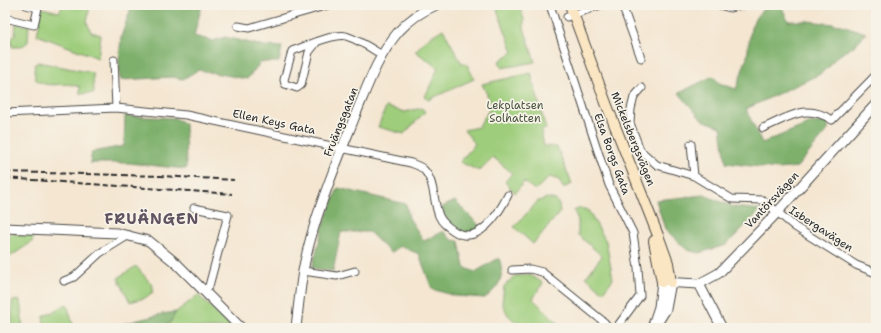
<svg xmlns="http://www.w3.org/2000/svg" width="881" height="333" viewBox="0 0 881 333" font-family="'Shantell Sans',sans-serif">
<rect width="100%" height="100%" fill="#f7f3e8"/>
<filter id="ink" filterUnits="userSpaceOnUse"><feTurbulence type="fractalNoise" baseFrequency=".025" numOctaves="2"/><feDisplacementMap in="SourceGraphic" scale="8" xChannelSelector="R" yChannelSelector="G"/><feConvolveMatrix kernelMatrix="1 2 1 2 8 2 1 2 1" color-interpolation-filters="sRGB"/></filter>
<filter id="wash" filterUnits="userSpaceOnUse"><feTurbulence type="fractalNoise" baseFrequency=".012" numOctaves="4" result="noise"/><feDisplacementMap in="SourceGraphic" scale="16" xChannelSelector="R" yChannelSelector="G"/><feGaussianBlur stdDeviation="0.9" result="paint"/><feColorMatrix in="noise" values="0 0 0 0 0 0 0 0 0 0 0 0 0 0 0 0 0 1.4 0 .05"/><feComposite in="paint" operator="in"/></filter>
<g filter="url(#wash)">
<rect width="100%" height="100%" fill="#f4e6d1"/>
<path fill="#9ecd7c" stroke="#647c54" d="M63 5H90L87 22 91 32 101 35 98 58 37 35 42 8 59 12Z
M501 5H519L524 19V28L535 62 502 68 499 61 513 52 496 7Z
M16 23 29 26 28 42 21 47H12L11 39 15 35Z
M443 29 461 62 467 64 474 79 428 100 425 97 438 68 415 51 428 38Z
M38 62 93 73 94 93 80 94V87C65 80 49 90 36 80L34 71 35 64Z
M531 73 546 129 541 131 544 146 557 147 572 184 563 188 559 180 550 177 535 190 524 182 515 193 505 182 512 173 493 157 479 171 460 162 475 144 464 130 478 127 492 105 482 84Z
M386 107 405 112 422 108 425 112 404 134 378 127Z
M547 198 556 200 559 205 560 212 533 244 514 227 538 201Z
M580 208 588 210 606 241 613 279 603 292 586 277 602 256 578 235V220L574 211Z
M5 234H35L32 242 5 260Z
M136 266 153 286V292L145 298 130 302 118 278Z
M530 275 543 283 533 299 560 325 558 328H521L508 315 502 303 504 286 515 276Z
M198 295 233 328H158L170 323 176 312Z
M20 300 23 328H12V301Z
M67 304 74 328H45L43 317Z"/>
<path fill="#7eb06c" stroke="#546e4c" d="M132 5H202L194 36 213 41 225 37 263 46 282 47 279 62H261L247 79 198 70 183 79 172 77 120 80 119 60 121 37Z
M767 5H781L788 21H808L842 25 866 33 854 46 835 58 830 66 820 74 746 109 762 143 811 123 829 122 828 130 797 167 778 169 726 163 721 127 702 120 679 93 713 76 719 83 736 89 747 57 751 28 756 17Z
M125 116 175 118 185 124 186 169 129 163H90L92 152 124 146Z
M338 188 406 204 409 218 424 241 443 231 452 240 459 241 464 267 475 272 499 258C505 276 500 287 485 298L455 296 432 289 419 254 400 246 391 253 369 232H341L333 271 312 268 324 223Z
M704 195 734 207 761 210 726 245 699 253 687 250 665 229 656 200Z
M455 201 480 226 474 232C456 235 446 223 442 207Z
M176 312 170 323 158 328H118L119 325 162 314Z"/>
</g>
<g filter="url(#ink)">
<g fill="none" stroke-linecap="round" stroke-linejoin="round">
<defs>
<path id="minor" d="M550 5 609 185 633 233 638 268 640 296 616 328
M622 5 641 58
M719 5 730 8 742 5
M567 17 600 5
M5 18 34 25 38 8 26 5
M238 26 249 28 328 5
M316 43 309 52 301 85 297 88 285 84 284 80 292 51C304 47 334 33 346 36 359 40 371 48 382 55
M114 60 116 108
M642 88 634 97 631 109 630 123 640 150 657 165 694 176 732 199 763 200 795 227 856 265 876 273
M5 113 116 108 186 115 411 163C415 165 421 166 424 170 435 181 433 202 439 216 442 223 448 227 454 231 478 247 499 213 508 195
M763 128C790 117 805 103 832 120L876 75
M691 144 694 176
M194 208 228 215 209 286 204 291
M512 270 530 269 542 272 604 322 609 328
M303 271 337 276 355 271
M64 281 74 277 100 253 129 235"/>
<path id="tertiary" d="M5 228 117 233 149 241 177 264 241 328
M699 284 722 328
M658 322 666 309 671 282
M296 328C298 309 300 290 303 271 313 218 335 167 355 116 367 87 378 55 399 31 410 19 422 11 436 5
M652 328 659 307 662 282 699 284 719 273 771 219 876 104"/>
<path id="secondary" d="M570 5 606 103 659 238 668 263 671 282
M654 241 662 282"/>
</defs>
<use href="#minor" stroke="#494744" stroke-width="9"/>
<use href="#tertiary" stroke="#494744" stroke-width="11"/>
<use href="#secondary" stroke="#494744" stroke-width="12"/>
<use href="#minor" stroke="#fff" stroke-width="7"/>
<use href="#tertiary" stroke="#fff" stroke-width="9"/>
<use href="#secondary" stroke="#fbe6c3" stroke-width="10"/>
<path stroke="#2b2b2b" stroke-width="2" stroke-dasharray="6 3" stroke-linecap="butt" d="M5 172 161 176 234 180
M5 178 232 194"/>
</g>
</g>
<g text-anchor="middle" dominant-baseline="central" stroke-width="3.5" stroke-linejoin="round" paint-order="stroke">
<g font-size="11" fill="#48543f" stroke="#f7f3e8">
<text x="515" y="105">Lekplatsen<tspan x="515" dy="13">Solhatten</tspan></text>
</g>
<g font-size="11" fill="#2b2b2b" stroke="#f7f3e8">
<text transform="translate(274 122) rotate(12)">Ellen Keys Gata</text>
<text transform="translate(341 122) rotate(-68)">Fruängsgatan</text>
<text transform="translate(633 139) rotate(68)">Mickelsbergsvägen</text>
<text transform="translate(612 154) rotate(70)">Elsa Borgs Gata</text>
<text transform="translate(772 200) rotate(-47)">Vantörsvägen</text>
<text transform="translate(821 229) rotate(33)">Isbergavägen</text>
</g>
<g font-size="15" font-weight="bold" letter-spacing="1" fill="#615462" stroke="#f7f3e8">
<text x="152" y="219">FRUÄNGEN</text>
</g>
</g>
<rect width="881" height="333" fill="none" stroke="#f7f3e8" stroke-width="20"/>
</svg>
